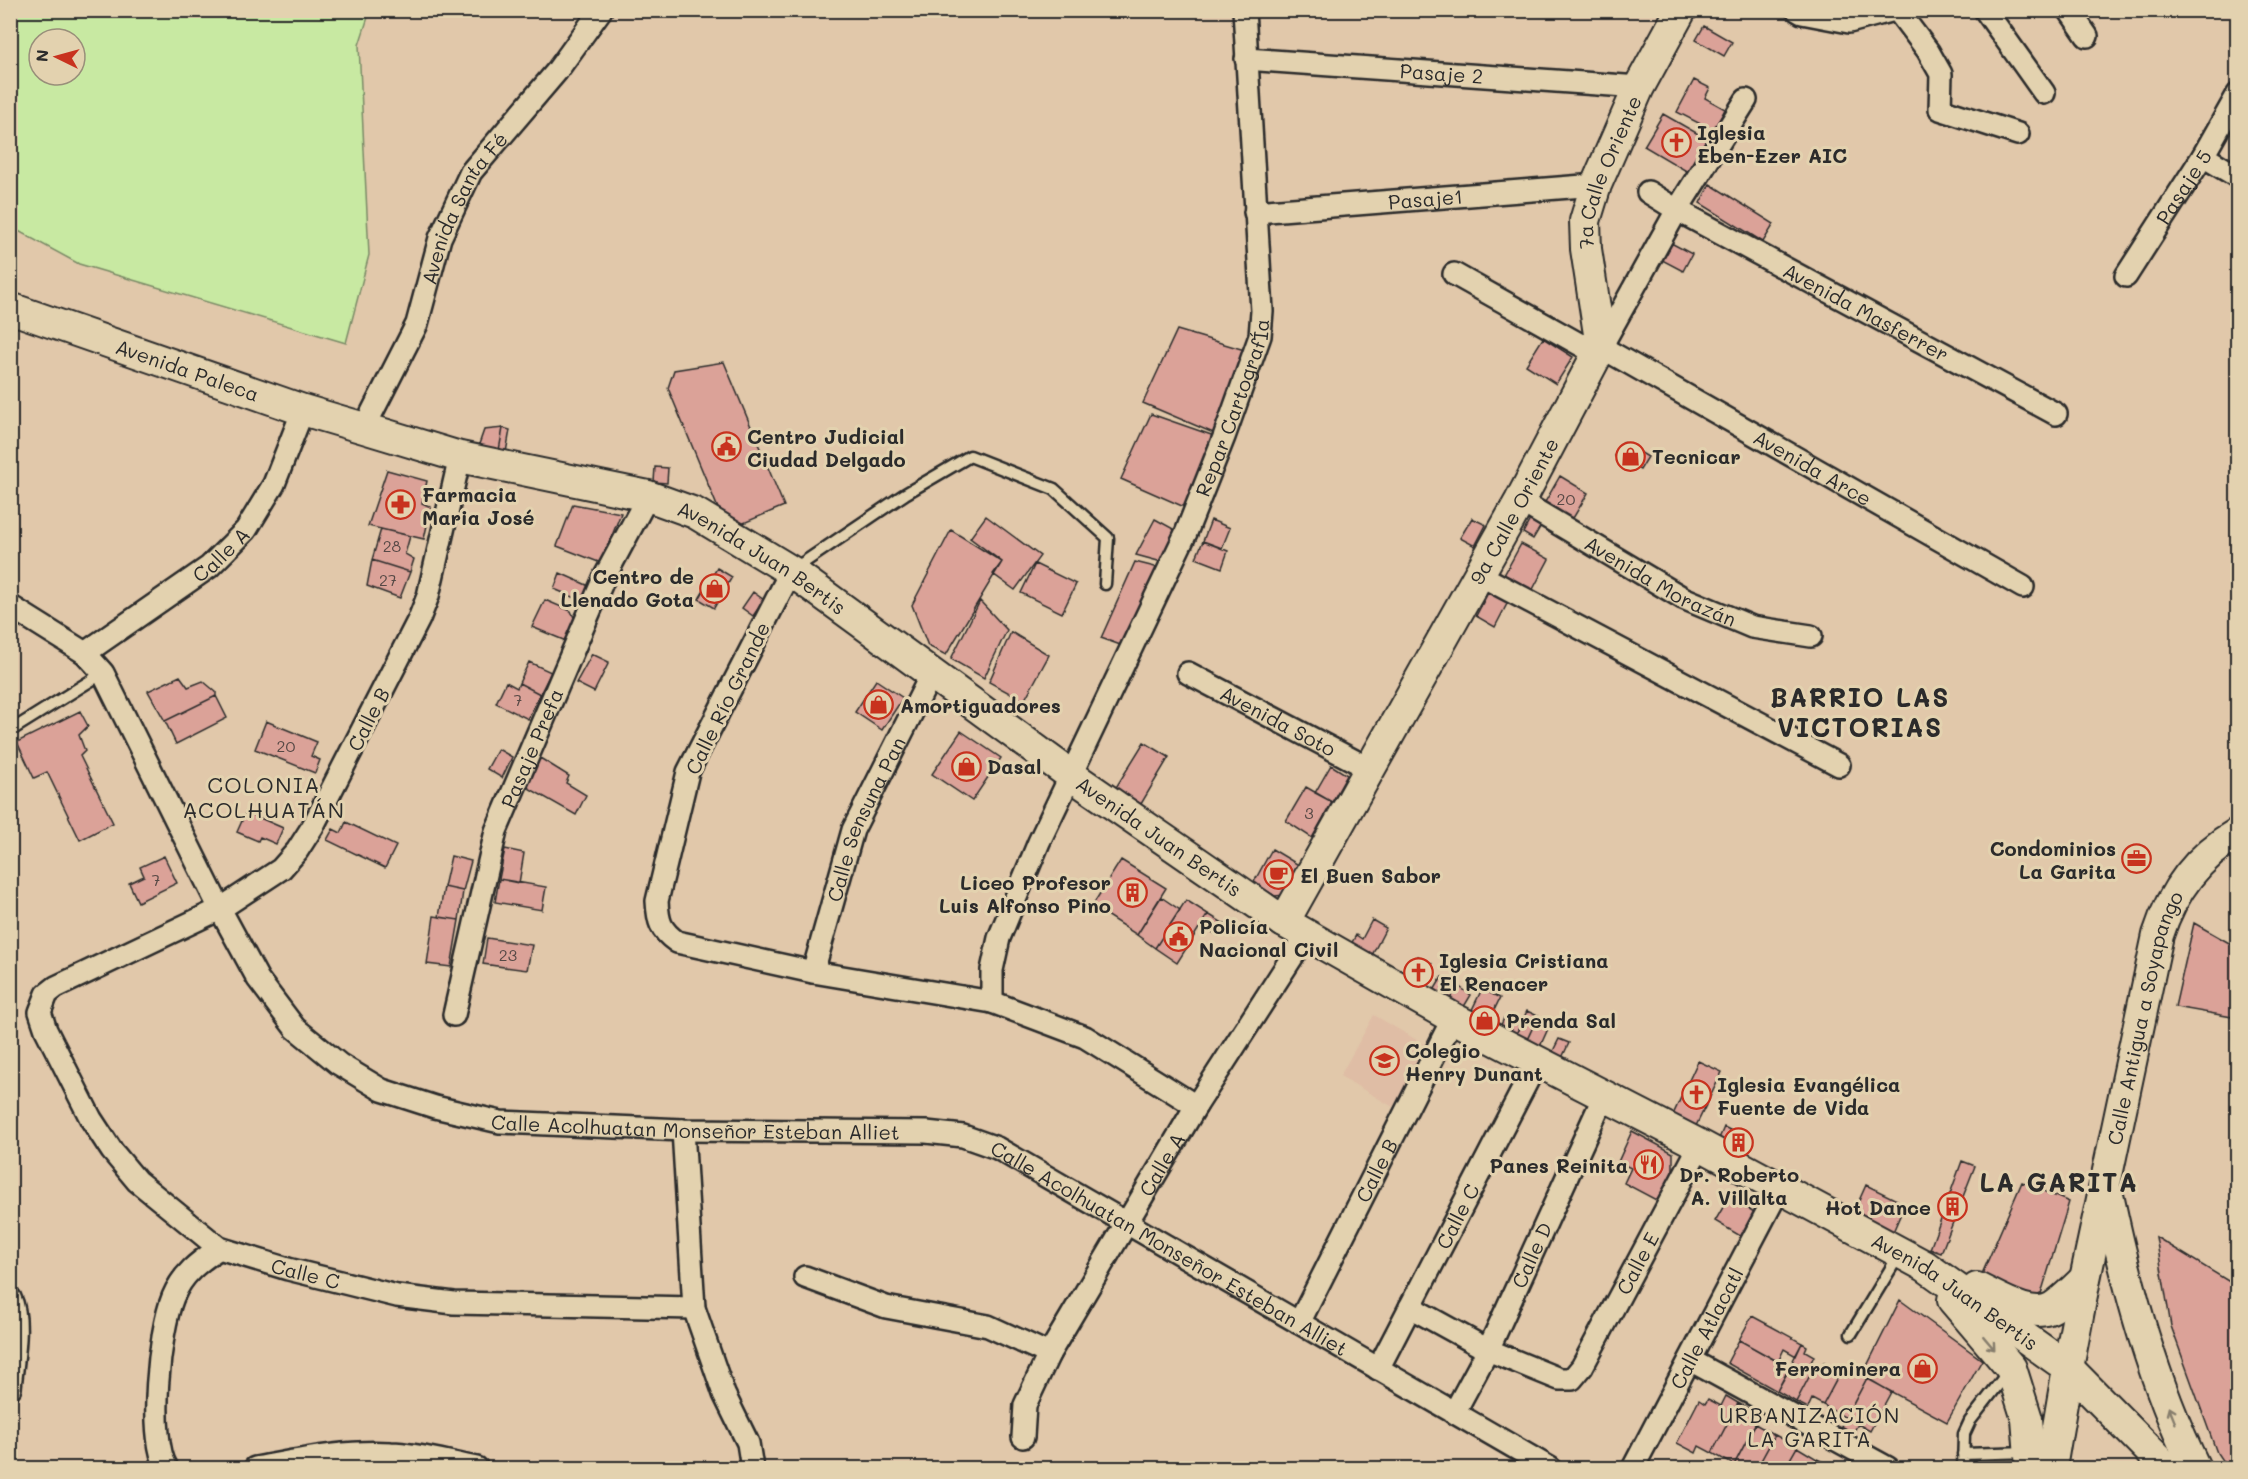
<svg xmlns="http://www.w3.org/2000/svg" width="2248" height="1479" viewBox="0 0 2248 1479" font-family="Mali,sans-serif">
<rect width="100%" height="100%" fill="#e1c8aa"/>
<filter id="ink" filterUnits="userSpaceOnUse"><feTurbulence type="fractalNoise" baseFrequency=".0167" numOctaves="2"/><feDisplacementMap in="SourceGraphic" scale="12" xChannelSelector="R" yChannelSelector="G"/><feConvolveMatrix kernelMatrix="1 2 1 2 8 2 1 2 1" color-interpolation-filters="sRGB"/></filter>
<g filter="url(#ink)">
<path fill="#dfbda5" d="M1374 1015 1427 1046 1393 1107 1340 1076Z"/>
<path fill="#c8e9a2" stroke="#7a8a66" stroke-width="1.5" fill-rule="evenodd" d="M10 11H370L359 45 369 255 346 343 79 264 11 227ZM39 39H75V75H39Z"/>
<path fill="#dba298" stroke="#2b2b2b" stroke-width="1.5" d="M1704 26 1732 42 1724 56 1696 40Z
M1694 80 1710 88 1705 98 1725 109 1714 131 1677 112Z
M1663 114 1707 139 1688 172 1644 146Z
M1710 184 1774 224 1763 242 1700 203Z
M1671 243 1692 254 1683 271 1662 260Z
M1177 330 1248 351 1218 435 1143 403Z
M1543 338 1573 357 1556 384 1526 365Z
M724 362 784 506 727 530 668 388 674 370Z
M1151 414 1220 438 1191 510 1121 479Z
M503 428 510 430 505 458 498 456Z
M503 428 498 456 477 450 484 430Z
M1623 442 1648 457 1640 470 1615 456Z
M655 467 668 468 667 483 654 482Z
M387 470 427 481 422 503 431 507 424 539 368 526Z
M1560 476 1588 493 1572 520 1544 504Z
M573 504 621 513 601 563 557 546Z
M986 516 1040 556 1015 590 993 574 1002 562 970 538Z
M1472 518 1486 525 1475 546 1460 538Z
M1531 518 1542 524 1533 539 1523 533Z
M1155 519 1177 531 1162 562 1136 555Z
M1211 520 1230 528 1222 548 1203 541Z
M381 529 410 536 405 554 414 559 410 572 372 560Z
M951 530 1002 562 946 655 928 646 912 605Z
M1203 541 1228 551 1222 568 1196 558Z
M1521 544 1549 559 1531 593 1503 577Z
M372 560 410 572 400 598 367 586Z
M1135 562 1163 569 1126 647 1101 638Z
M1035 564 1076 584 1062 613 1021 593Z
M717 568 732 577 714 608 699 599Z
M560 573 589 586 583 601 554 589Z
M1490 589 1509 600 1495 627 1476 616Z
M753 592 764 600 753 616 742 608Z
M545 600 571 611 576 622 566 641 532 627Z
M980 601 1007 630 984 678 951 659Z
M1011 632 1049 655 1024 701 989 682Z
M592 654 609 662 594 692 576 683Z
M529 662 551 672 540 694 519 683Z
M180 676 188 687 203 681 216 692V696L165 721 148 691Z
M876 680 903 698 882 730 855 712Z
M506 682 517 688 519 683 540 694 528 719 496 703Z
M216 696 227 718 176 744 165 721Z
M80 711 88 726 79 735 85 751 80 756 113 823 80 840 47 772 34 778 17 742Z
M266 721 317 742 311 756 320 760 315 773 255 749Z
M961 731 1001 758 972 801 932 774Z
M1144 742 1169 757 1141 804 1115 789Z
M498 749 512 757 502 778 487 769Z
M540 758 569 776 566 783 586 795 576 815 525 786Z
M1331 765 1347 775 1332 802 1315 793Z
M1306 787 1332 802 1312 838 1286 821Z
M246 812 283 828 276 844 260 837 258 841 237 832Z
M346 822 396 846 385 868 327 840 333 829 341 833Z
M505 849 524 853 519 883 499 879Z
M1272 849 1302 867 1285 895 1275 896 1254 882Z
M164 856 177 883 138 902 129 883 144 876 140 867Z
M451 856 471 861 463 891 444 887Z
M1121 860 1166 888 1137 935 1092 906Z
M499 879 546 887 542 910 495 902Z
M444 887 463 891 459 920 439 917Z
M1161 897 1180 910 1155 948 1137 935Z
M1186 900 1208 914 1177 963 1155 948Z
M1208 914 1226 925 1219 936 1202 926Z
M434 916 459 920 451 967 427 964Z
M1372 920 1386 928 1369 961 1348 950 1356 935 1362 939Z
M2194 923 2238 948V1018L2175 1007Z
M487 938 532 945 527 970 483 964Z
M1418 956 1432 964 1417 988 1404 981Z
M1442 977 1458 986 1446 1006 1430 997Z
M1458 986 1471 995 1459 1015 1446 1006Z
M1482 989 1500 998 1486 1027 1468 1018Z
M1527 1011 1538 1016 1525 1044 1514 1039Z
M1538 1016 1551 1022 1538 1051 1525 1044Z
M1504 1018 1520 1025 1514 1039 1498 1032Z
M1559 1039 1569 1043 1560 1062 1550 1057Z
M1698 1061 1722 1072 1694 1130 1671 1119Z
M1724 1127 1736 1133 1730 1146 1718 1141Z
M1632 1131 1673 1153V1170L1658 1201 1624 1183 1631 1168 1618 1162Z
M1736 1133 1748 1139 1742 1152 1730 1146Z
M1962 1161 1975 1166 1941 1253 1930 1249Z
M2022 1182 2069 1202 2041 1294 2032 1297 1982 1274Z
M1866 1185 1905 1204 1893 1232 1853 1214Z
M1729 1197 1756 1213 1742 1237 1715 1221Z
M2156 1237 2238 1287V1468H2227L2217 1453 2171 1326Z
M1900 1300 1982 1360 1947 1422 1862 1376Z
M1752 1316 1802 1343 1796 1356 1784 1349 1778 1362 1739 1340Z
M1739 1340 1790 1368 1777 1391 1727 1363Z
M1802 1343 1807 1346 1805 1351 1814 1356 1811 1362 1816 1364 1796 1402 1777 1391Z
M1824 1362 1841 1371 1823 1405 1812 1399 1808 1408 1796 1402 1816 1364 1821 1367Z
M1844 1366 1867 1378 1846 1418 1823 1405Z
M1867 1378 1891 1392 1870 1431 1858 1424 1853 1433 1841 1427Z
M1726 1396 1738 1403 1712 1453 1699 1446 1696 1453 1677 1443 1699 1400 1705 1404 1708 1399 1721 1406Z
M1738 1403 1760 1415 1734 1465 1712 1453Z
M1755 1424 1775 1435 1757 1468H1740L1734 1465Z
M1775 1435 1797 1447 1785 1468H1757Z
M1797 1447 1817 1459 1812 1468H1785Z
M1817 1459 1836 1468H1812Z"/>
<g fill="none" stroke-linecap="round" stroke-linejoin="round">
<defs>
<path id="lane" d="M794 569 905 494 970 456 1054 489 1108 538 1105 584
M10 731 103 673
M1851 1334 1899 1255
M1963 1454 2029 1452
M1963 1468 1964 1434 1970 1421 2008 1372"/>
<g id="street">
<path d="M1797 10 1802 13 1849 22 1894 10"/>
<path d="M1897 10 1928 51 1941 74 1940 109 2018 134"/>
<path d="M1985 10 2044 93"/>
<path d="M2069 10 2087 36"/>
<path id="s1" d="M1246 59 1639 87"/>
<path id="s2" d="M1746 100 1677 210 1601 347 2023 587"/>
<path d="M2203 156 2238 177"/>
<path id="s3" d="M1648 192 1677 210 2056 414"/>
<path id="s4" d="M1255 212 1596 185"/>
<path d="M1454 274 1597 354"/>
<path id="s5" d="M2126 276 2203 156 2238 94"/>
<path id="s6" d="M364 428 417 324 440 238 471 172 557 71 601 10"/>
<path id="s7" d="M460 457 428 596 419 619 313 826 297 851 281 869 220 909 56 987 47 994 40 1012 46 1030 91 1119 112 1151 137 1181 219 1248 288 1269 397 1296 454 1303 694 1308"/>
<path id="s8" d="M1520 501 1683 598 1752 627 1811 636"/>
<path d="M791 571 688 772 657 901C658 921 660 930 677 942L813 972 992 1002 1085 1037 1196 1106"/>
<path d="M1478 574 1839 765"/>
<path id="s9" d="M10 606 85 653 103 673 220 909 258 979 295 1028 339 1064 382 1090 435 1107 500 1122 683 1130 926 1132 963 1136 997 1148 1550 1468"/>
<path id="s10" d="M85 653 209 567 246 530 274 484 303 410"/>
<path id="s11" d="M1188 673 1370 769"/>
<path id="s12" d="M813 972 853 830 932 673"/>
<path id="s13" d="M992 1002V970L999 938 1039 842 1186 533 1224 437 1260 336 1262 311 1244 10"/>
<path id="s14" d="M454 1015 496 831 604 578 648 496"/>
<path d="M683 1130 694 1308 724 1394 748 1443 752 1468"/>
<path d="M805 1277 886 1307 988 1326 1049 1354"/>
<path d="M10 1298C21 1320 12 1363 10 1388"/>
<path id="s15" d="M1410 1307 1488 1350 1559 1379H1572L1582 1367 1700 1145"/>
<path id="s16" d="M1299 1323 1453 1018"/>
<path d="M1690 1360 1888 1468"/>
<path id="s17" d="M1378 1369 1537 1062"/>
<path id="s18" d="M1454 1413 1488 1350 1604 1096"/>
<path id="s19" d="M1023 1437 1025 1405 1049 1354 1196 1106 1307 934"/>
<path d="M167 1468C148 1438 159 1331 173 1297 183 1273 199 1262 219 1248"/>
<path d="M255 1468C300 1460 345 1450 391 1453 420 1454 449 1463 477 1468"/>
<path id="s20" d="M1633 1468 1779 1189"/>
</g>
<g id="secondary">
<path id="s21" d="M10 308 303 410 364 428 460 457 648 496 695 513 791 571 1072 776 1284 922 1453 1018 1700 1145 1925 1266 2068 1368 2167 1468"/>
<path id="s22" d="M1284 922 1520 501 1601 347 1586 249 1585 221 1596 185 1639 87 1681 10"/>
<path d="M2108 1195C2128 1289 2153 1382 2195 1468"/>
<path d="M1977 1288C1997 1297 2032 1320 2053 1307 2064 1300 2075 1288 2085 1279"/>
<path d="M1953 1300 2011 1368 2027 1419 2031 1468"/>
<path id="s23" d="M2051 1468 2068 1368 2085 1279 2158 935C2172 891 2197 857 2238 833"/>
</g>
</defs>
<use href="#lane" stroke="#2b2b2b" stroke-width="15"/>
<use href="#street" stroke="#2b2b2b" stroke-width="26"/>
<use href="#secondary" stroke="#2b2b2b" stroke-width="34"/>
<use href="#lane" stroke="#e3d2af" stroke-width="10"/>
<use href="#street" stroke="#e3d2af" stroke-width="21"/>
<use href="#secondary" stroke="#e3d2af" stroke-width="30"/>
</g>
<defs><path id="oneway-shaft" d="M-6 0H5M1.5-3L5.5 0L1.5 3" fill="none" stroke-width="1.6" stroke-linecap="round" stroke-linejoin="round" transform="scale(1.5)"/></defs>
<g stroke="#877e6d">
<use href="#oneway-shaft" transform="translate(1989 1343) rotate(50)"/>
<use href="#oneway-shaft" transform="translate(2172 1415) rotate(-112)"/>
</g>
</g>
<defs>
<symbol id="church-ring" viewBox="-11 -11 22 22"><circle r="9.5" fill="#e3d2af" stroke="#c8321e" stroke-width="1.5"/><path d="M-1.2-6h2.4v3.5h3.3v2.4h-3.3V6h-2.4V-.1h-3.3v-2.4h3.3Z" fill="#c8321e"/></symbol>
<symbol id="civic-ring" viewBox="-11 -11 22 22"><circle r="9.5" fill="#e3d2af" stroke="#c8321e" stroke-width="1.5"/><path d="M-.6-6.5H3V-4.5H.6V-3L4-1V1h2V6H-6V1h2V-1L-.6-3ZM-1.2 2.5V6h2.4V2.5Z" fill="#c8321e"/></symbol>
<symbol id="shop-ring" viewBox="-11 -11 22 22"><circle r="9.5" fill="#e3d2af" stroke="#c8321e" stroke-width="1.5"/><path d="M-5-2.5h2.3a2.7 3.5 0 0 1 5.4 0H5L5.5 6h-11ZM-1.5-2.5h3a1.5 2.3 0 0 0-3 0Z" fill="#c8321e"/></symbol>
<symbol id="pharmacy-ring" viewBox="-11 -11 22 22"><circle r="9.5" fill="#e3d2af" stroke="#c8321e" stroke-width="1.5"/><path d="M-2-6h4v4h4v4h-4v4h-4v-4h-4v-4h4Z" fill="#c8321e"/></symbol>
<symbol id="office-ring" viewBox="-11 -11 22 22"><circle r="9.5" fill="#e3d2af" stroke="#c8321e" stroke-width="1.5"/><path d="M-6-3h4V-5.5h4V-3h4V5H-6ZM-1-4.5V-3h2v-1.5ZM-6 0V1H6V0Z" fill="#c8321e"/></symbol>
<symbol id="cafe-ring" viewBox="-11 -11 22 22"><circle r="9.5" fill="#e3d2af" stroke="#c8321e" stroke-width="1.5"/><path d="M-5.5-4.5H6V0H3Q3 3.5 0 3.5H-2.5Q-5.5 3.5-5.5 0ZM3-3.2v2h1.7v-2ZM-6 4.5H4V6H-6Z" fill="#c8321e"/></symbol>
<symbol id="building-ring" viewBox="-11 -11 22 22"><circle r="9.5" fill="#e3d2af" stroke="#c8321e" stroke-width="1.5"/><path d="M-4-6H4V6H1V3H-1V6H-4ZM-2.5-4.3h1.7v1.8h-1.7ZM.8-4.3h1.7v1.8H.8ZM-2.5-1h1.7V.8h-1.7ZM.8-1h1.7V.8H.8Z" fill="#c8321e"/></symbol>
<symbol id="school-ring" viewBox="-11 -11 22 22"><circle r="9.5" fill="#e3d2af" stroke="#c8321e" stroke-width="1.5"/><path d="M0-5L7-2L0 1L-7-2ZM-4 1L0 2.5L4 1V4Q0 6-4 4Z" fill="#c8321e"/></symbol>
<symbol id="restaurant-ring" viewBox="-11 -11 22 22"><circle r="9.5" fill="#e3d2af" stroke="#c8321e" stroke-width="1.5"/><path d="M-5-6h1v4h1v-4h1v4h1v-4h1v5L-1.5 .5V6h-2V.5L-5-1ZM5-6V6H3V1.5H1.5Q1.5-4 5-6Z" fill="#c8321e"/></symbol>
</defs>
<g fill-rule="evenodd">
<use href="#church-ring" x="1660" y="126" width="33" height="33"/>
<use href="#civic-ring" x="710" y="430" width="33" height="33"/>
<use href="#shop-ring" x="1614" y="440" width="33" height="33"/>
<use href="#pharmacy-ring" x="384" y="488" width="33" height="33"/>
<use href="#shop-ring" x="698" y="572" width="33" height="33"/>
<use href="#shop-ring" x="862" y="688" width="33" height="33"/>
<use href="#shop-ring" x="950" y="750" width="33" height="33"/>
<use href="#office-ring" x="2120" y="842" width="33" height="33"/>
<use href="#cafe-ring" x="1262" y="858" width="33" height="33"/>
<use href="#building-ring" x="1116" y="876" width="33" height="33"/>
<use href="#civic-ring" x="1162" y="920" width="33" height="33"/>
<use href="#church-ring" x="1402" y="956" width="33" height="33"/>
<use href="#shop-ring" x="1468" y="1004" width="33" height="33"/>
<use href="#school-ring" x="1368" y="1044" width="33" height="33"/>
<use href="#church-ring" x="1680" y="1078" width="33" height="33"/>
<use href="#building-ring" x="1722" y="1126" width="33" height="33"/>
<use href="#restaurant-ring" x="1632" y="1148" width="33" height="33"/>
<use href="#building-ring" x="1936" y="1190" width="33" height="33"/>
<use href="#shop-ring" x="1906" y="1352" width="33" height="33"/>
</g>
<g text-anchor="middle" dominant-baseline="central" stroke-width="6" stroke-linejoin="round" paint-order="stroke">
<g font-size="16" fill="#574946">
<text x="1566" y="498">20</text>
<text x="392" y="545">28</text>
<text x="388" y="579">27</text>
<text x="518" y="699">7</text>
<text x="286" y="745">20</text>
<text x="1309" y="812">3</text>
<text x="156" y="879">7</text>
<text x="508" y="954">23</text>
</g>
<g font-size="20" fill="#2b2b2b" stroke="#e3d2af">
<text stroke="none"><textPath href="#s1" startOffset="196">Pasaje 2</textPath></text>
<text stroke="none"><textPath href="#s22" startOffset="837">7a Calle Oriente</textPath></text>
<text stroke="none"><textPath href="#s5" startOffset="106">Pasaje 5</textPath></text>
<text stroke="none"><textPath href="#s4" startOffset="171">Pasaje1</textPath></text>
<text stroke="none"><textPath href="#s6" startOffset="243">Avenida Santa Fé</textPath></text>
<text stroke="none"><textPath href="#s3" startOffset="249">Avenida Masferrer</textPath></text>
<text stroke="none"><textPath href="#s21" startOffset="188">Avenida Paleca</textPath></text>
<text stroke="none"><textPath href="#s13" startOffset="645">Repar CartografÍa</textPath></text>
<text stroke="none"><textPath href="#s2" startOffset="530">Avenida Arce</textPath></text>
<text stroke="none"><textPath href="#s22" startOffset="471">9a Calle Oriente</textPath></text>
<text stroke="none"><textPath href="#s10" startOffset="168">Calle A</textPath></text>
<text stroke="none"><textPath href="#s21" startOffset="796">Avenida Juan Bertis</textPath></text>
<text stroke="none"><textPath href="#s8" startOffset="162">Avenida Morazán</textPath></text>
<text transform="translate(727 698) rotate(-64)">Calle Río Grande</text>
<text transform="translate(368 719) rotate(-63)">Calle B</text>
<text stroke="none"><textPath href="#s11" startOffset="102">Avenida Soto</textPath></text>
<text stroke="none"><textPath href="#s14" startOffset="279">Pasaje Prefa</textPath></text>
<text stroke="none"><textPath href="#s12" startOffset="162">Calle Sensuna Pan</textPath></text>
<text stroke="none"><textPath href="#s21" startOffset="1282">Avenida Juan Bertis</textPath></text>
<text stroke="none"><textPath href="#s23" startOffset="460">Calle Antigua a Soyapango</textPath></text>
<text stroke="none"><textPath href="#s9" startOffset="945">Calle Acolhuatan Monseñor Esteban Alliet</textPath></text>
<text stroke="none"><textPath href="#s19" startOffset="309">Calle A</textPath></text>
<text stroke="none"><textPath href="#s16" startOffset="171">Calle B</textPath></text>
<text stroke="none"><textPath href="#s17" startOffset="172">Calle C</textPath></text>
<text stroke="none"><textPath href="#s9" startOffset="1448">Calle Acolhuatan Monseñor Esteban Alliet</textPath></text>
<text stroke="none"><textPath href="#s18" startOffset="176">Calle D</textPath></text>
<text stroke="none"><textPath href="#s15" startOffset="312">Calle E</textPath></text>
<text stroke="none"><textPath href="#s7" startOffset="1131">Calle C</textPath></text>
<text stroke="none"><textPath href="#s21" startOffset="2200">Avenida Juan Bertis</textPath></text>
<text stroke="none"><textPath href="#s20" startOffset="158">Calle Atlacatl</textPath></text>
</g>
<g font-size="20" font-weight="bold" fill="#2b2b2b" stroke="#e3d2af" text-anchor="start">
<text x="1697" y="132">Iglesia<tspan x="1697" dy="23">Eben-Ezer AIC</tspan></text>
<text x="747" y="436">Centro Judicial<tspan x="747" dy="23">Ciudad Delgado</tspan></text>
<text x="1652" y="456">Tecnicar</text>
<text x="422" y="494">Farmacia<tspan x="422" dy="23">Maria José</tspan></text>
<text x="694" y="576" text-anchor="end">Centro de<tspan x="694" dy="23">Llenado Gota</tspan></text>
<text x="900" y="705">Amortiguadores</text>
<text x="987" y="766">Dasal</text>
<text x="2116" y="848" text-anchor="end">Condominios<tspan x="2116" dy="23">La Garita</tspan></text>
<text x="1300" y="875">El Buen Sabor</text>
<text x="1111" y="882" text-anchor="end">Liceo Profesor<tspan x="1111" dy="23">Luis Alfonso Pino</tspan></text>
<text x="1199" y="926">Policía<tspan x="1199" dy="23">Nacional Civil</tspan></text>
<text x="1439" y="960">Iglesia Cristiana<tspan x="1439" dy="23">El Renacer</tspan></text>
<text x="1506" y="1020">Prenda Sal</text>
<text x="1405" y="1050">Colegio<tspan x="1405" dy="23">Henry Dunant</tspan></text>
<text x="1717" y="1084">Iglesia Evangélica<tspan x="1717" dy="23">Fuente de Vida</tspan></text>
<text x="1628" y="1165" text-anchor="end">Panes Reinita</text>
<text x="1739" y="1174" text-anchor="middle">Dr. Roberto<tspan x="1739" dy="23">A. Villalta</tspan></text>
<text x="1931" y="1207" text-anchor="end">Hot Dance</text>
<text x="1901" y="1368" text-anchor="end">Ferrominera</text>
</g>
<g font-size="21" letter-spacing="1.5" fill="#2b2b2b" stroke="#e3d2af">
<text x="1810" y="1414">URBANIZACIÓN<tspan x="1810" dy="24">LA GARITA</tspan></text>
</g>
<g font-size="22" letter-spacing="1.5" fill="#2b2b2b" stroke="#e3d2af">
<text x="264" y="784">COLONIA<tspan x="264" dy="25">ACOLHUATÁN</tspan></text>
</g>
<g font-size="26" font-weight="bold" letter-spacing="1.5" fill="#2b2b2b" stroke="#e3d2af">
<text x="1860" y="697">BARRIO LAS<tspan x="1860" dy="30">VICTORIAS</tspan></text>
<text x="2059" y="1182">LA GARITA</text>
</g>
</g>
<rect width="2248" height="1479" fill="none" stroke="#e3d2af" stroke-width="36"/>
<rect x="18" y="18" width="2212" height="1443" fill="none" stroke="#2b2b2b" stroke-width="2" filter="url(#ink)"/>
<g transform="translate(57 57) rotate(275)"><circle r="28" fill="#e3d2af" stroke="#998f7a" stroke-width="1.5"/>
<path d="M0-4.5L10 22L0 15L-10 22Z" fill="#c8321e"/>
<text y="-9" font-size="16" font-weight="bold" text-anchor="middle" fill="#2b2b2b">N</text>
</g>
</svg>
